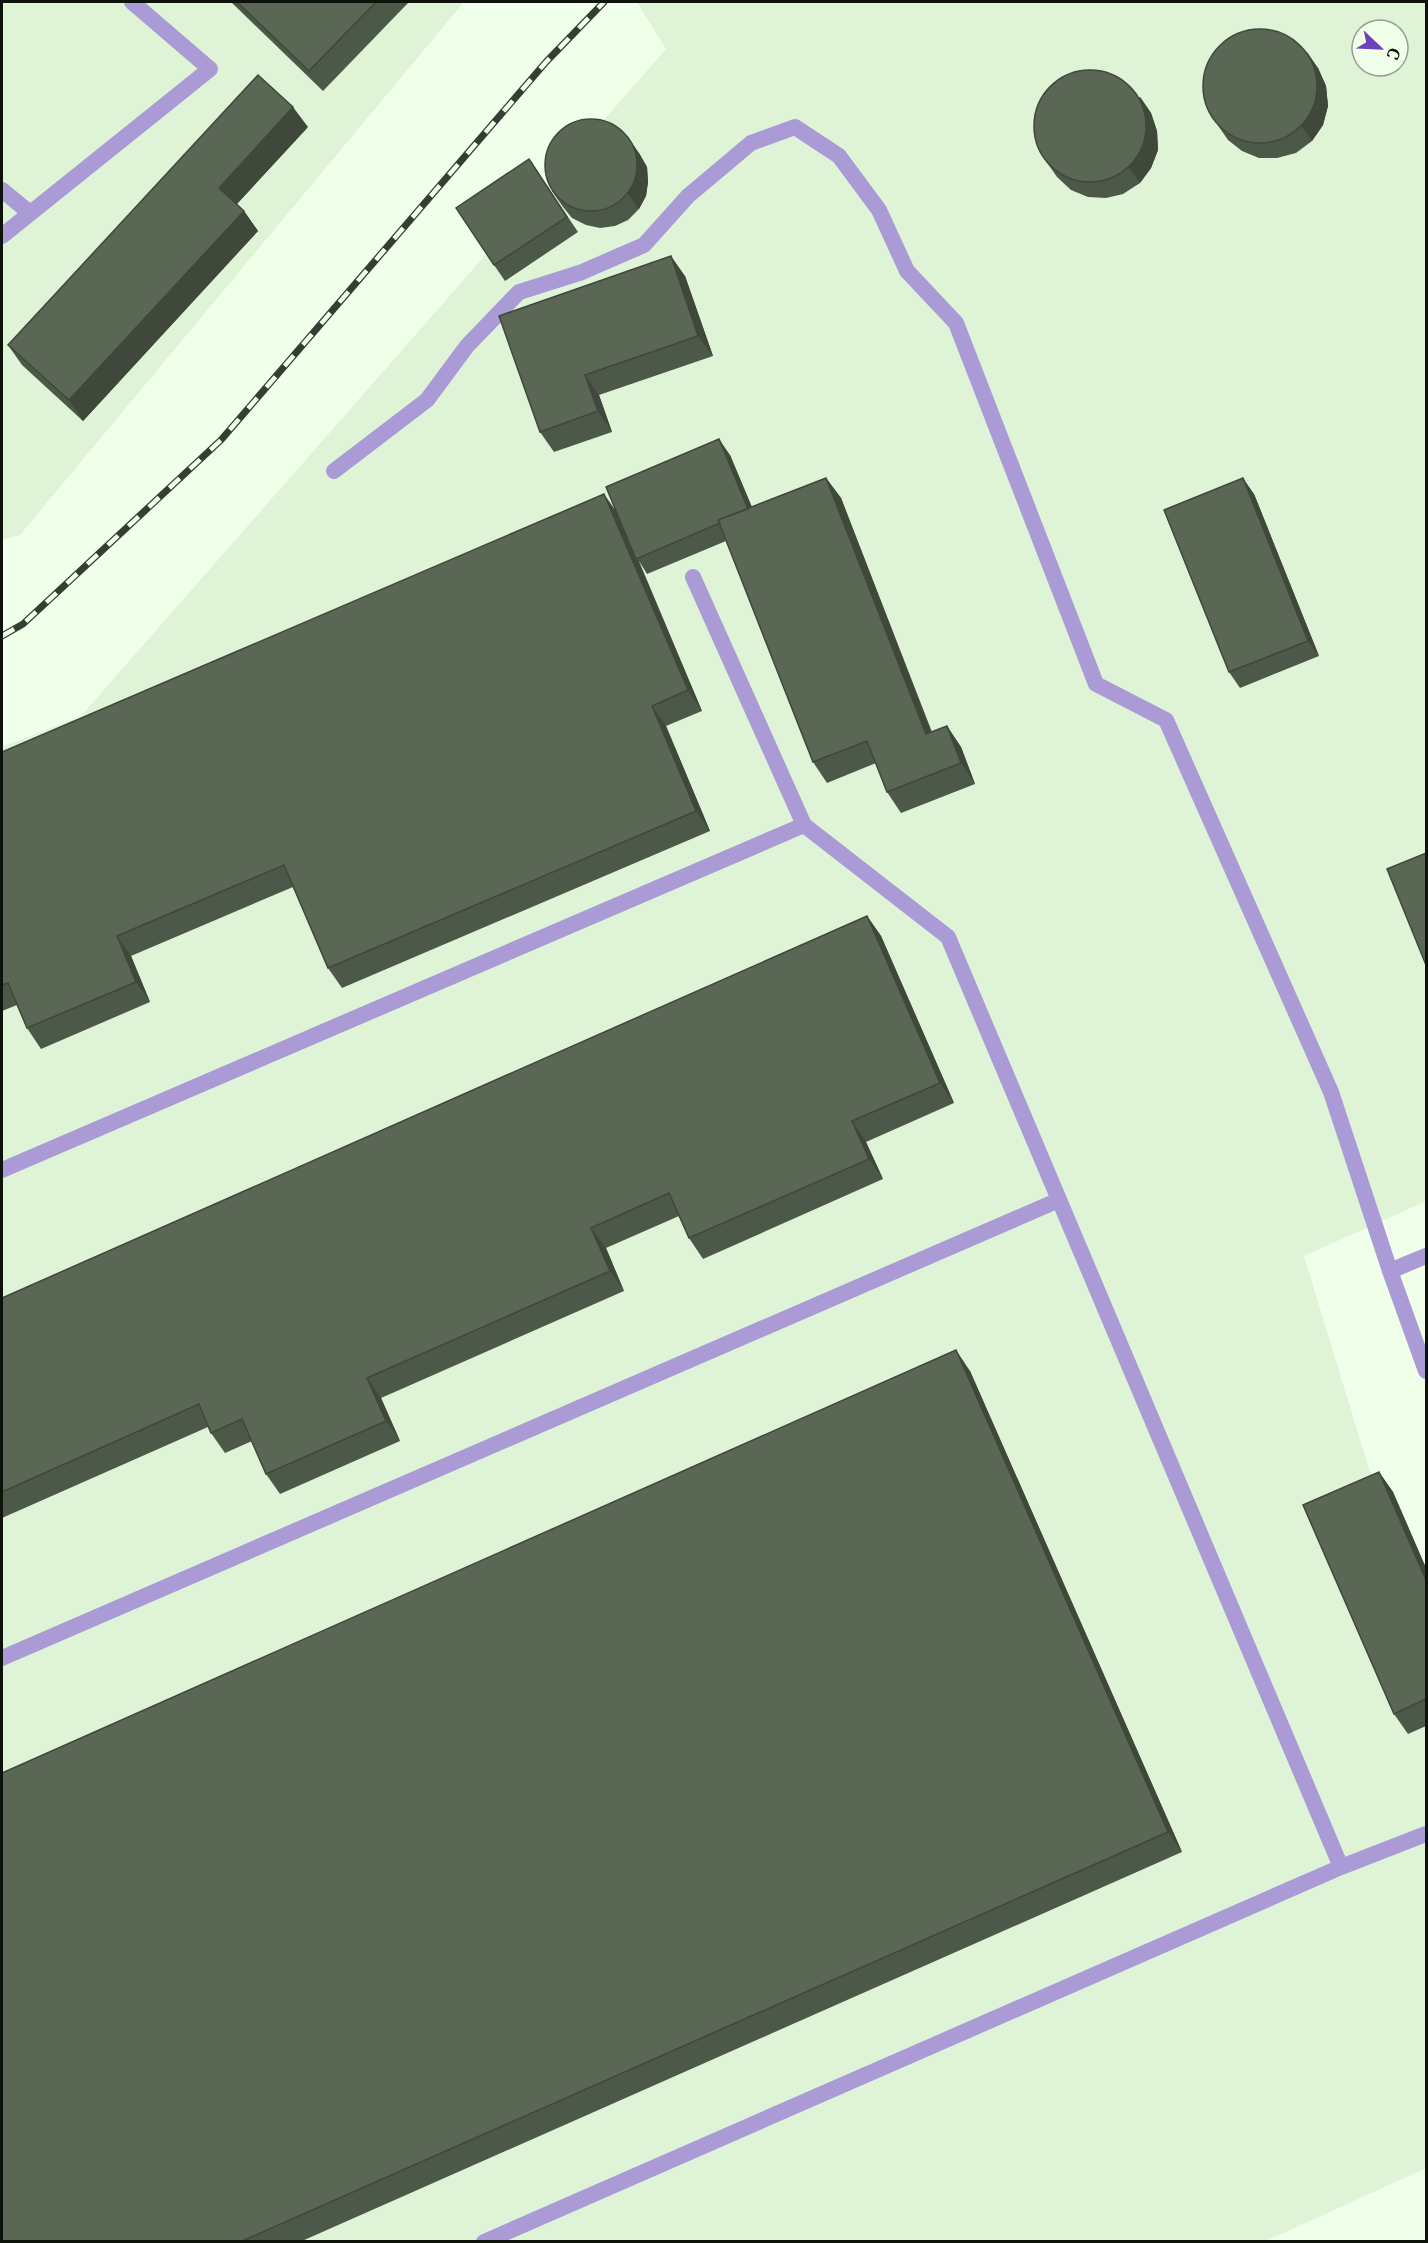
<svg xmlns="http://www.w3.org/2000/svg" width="1428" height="2243" viewBox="0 0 1428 2243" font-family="Merriweather,serif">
<rect width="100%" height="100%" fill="#efffe9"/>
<path fill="#dff4d7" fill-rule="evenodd" d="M2 2H464L20 535 2 540Z
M637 2H1426V1201L1304 1256 1426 1656V2168L1264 2242H2V747L81 716 666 49ZM1362 30H1398V66H1362Z"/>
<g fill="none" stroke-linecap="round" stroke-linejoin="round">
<path stroke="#aa9bd6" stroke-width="16" d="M2 190 30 213
M2 236 210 69 132 2
M334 471 427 400 467 346 519 292 582 272 644 245 688 196 751 143 795 127 839 156 879 210 907 271 956 323 1096 684 1166 720 1331 1092 1390 1271 1426 1256
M693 577 804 825
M2 1170 804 825 948 937 1341 1867
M1390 1271 1426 1371
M2 1658 1059 1200
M484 2242 1341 1867 1426 1834"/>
<defs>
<path id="rail" d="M2 636 23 624 221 440 546 62 604 2"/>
</defs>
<use href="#rail" stroke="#363d33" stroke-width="7"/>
<use href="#rail" stroke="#efffe9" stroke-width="4.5" stroke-dasharray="14" stroke-linecap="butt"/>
</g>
<path fill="#4d5948" d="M231 2H409L323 91Z
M1318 68 1326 86 1328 106 1323 125 1312 141 1296 153 1277 158H1259L1242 151 1228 140 1217 124Z
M1140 97 1151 113 1157 131 1158 150 1151 168 1140 183 1123 194 1106 198 1088 197 1071 190 1057 177 1046 161Z
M308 127 237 204 244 211 258 231 83 421 22 365 8 345Z
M639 153 647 167 648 182 646 196 639 209 628 220 615 226 600 228 586 225 572 218 563 207 552 191Z
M529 159 578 232 505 281 494 265Z
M685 276 713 356 599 395 612 432 554 452 540 432 499 316Z
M730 455 752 507 826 478 841 498 932 732 947 726 961 747 975 784 901 813 887 792 876 763 827 783 813 762 726 541 647 574 639 561 702 711 666 726 710 831 342 988 328 968 293 887 131 956 150 1002 41 1049 27 1028 17 1005 2 1011V752L617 512Z
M1254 494 1319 656 1240 688 1229 672Z
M867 916 881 936 954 1103 866 1142 883 1179 703 1259 689 1238 679 1216 606 1248 624 1291 381 1398 400 1441 280 1494 266 1474 252 1441 225 1453 211 1433 208 1427 2 1518V1298Z
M970 1371 1182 1852 302 2241H2Z
M1379 1472 1393 1492 1426 1568V1726L1408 1734 1394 1714Z"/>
<path fill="#3f483b" d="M1307 52 1318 68 1326 86 1328 106 1323 125 1312 141 1301 125Z
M1140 97 1151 113 1157 131 1158 150 1151 168 1140 183 1129 167Z
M293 107 308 127 233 208 219 188Z
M628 137 639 153 647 167 648 182 646 196 639 209 628 194Z
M244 211 258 231 83 421 69 400Z
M671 256 685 276 713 356 698 336Z
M585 375 599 395 612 432 598 411Z
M719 439 730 455 760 527 749 511Z
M826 478 841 498 940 755 926 734Z
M1243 478 1254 494 1319 656 1308 641Z
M604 494 618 514 702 711 688 690Z
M652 706 666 726 710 831 696 811Z
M947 726 961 747 975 784 961 763Z
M867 916 881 936 954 1103 940 1083Z
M117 936 131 956 150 1002 136 982Z
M852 1121 866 1142 883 1179 869 1159Z
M591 1228 606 1248 624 1291 610 1271Z
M956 1350 970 1371 1182 1852 1168 1832Z
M367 1378 381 1398 400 1441 386 1421Z
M1379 1472 1393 1492 1426 1568V1580Z"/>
<path fill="#5a6754" stroke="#3f483b" stroke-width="1.5" d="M237 2H376L309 71Z
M1203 86a57 57 0 1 1 114 0a57 57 0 1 1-114 0Z
M1034 126a56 56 0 1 1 112 0a56 56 0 1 1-112 0Z
M258 75 293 107 219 188 244 211 69 400 8 345Z
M545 165a46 46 0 1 1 92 0a46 46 0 1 1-92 0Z
M529 159 567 217 494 265 456 208Z
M671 256 698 336 585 375 598 411 540 432 499 316Z
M719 439 748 509 718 520 720 523 636 559 606 487Z
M826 478 926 734 947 726 961 763 887 792 867 741 813 762 718 520Z
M1243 478 1308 641 1229 672 1164 510Z
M604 494 688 690 652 706 696 811 328 968 284 865 117 936 136 982 27 1028 8 983 2 985V752Z
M1426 853V965L1387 869Z
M867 916 940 1083 852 1121 869 1159 689 1238 669 1193 591 1228 610 1271 367 1378 386 1421 266 1474 242 1419 211 1433 199 1404 2 1492V1298Z
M956 1350 1168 1832 242 2241H2V1773Z
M1379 1472 1426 1580V1699L1394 1714 1303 1505Z"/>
<rect width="1428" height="2243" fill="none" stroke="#0d120b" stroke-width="6"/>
<g transform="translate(1380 48) rotate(113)"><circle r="28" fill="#efffe9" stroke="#95a090" stroke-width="1.5"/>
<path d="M0-4.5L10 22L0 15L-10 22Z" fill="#6c41b9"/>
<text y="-9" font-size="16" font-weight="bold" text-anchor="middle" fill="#0d120b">С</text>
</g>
</svg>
